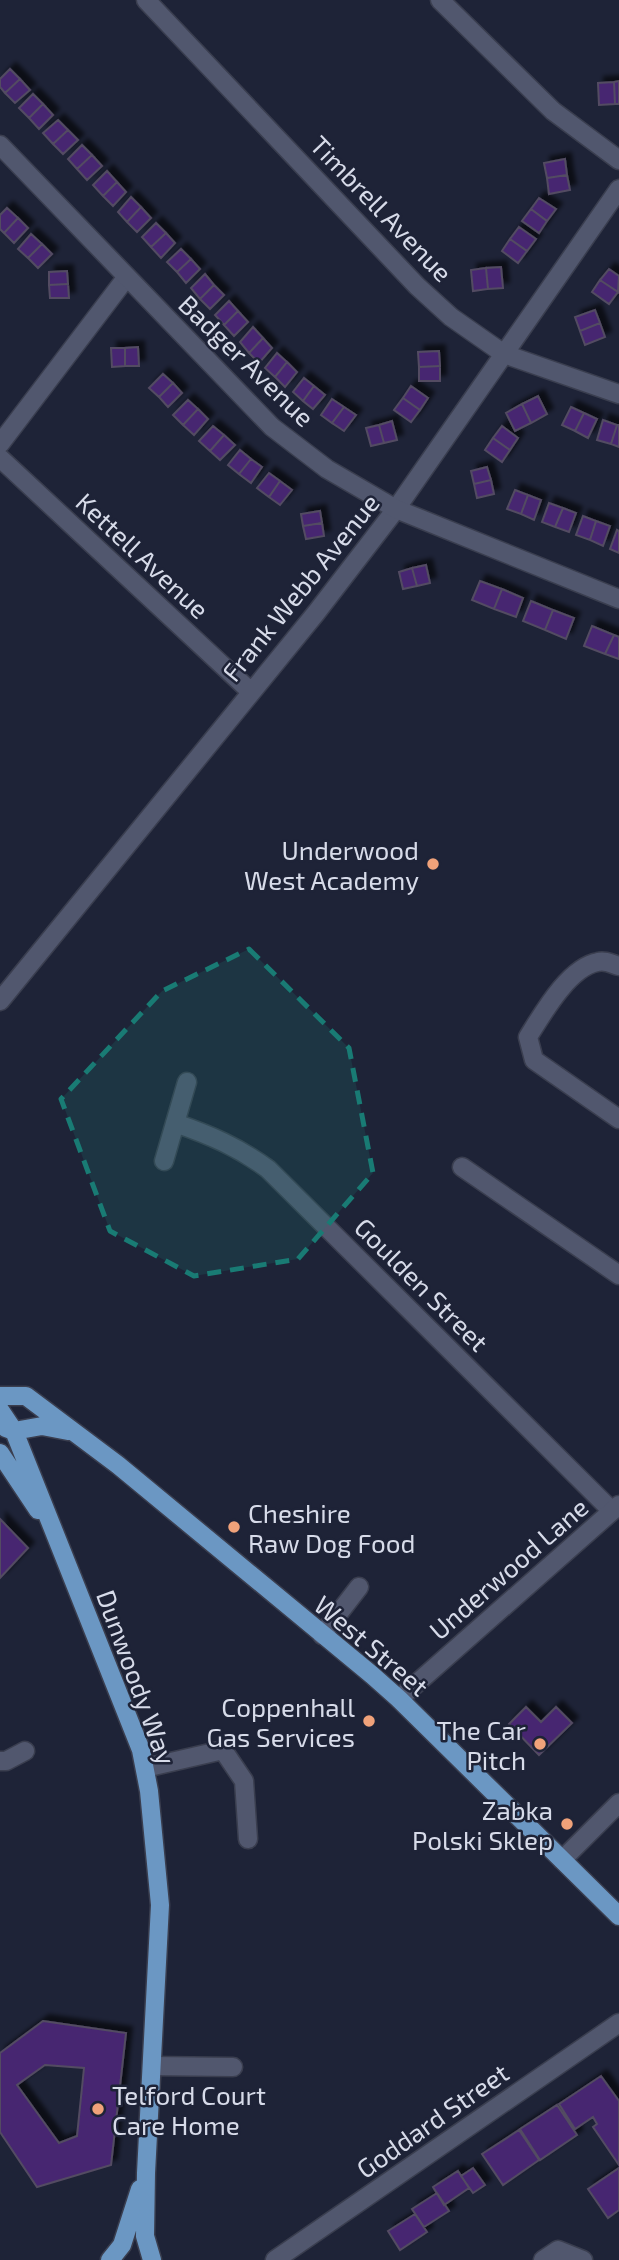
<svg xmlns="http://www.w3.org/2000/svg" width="619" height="2260" viewBox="0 0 619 2260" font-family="'Exo 2',sans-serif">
<defs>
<filter id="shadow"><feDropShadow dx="6" dy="-6" stdDeviation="2" flood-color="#0009"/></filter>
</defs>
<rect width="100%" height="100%" fill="#1e2337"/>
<path fill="#462771" stroke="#534b62" stroke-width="2" fill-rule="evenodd" filter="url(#shadow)" d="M10 69 20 79 5 93 0 87V79Z
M20 79 30 90 15 103 5 93Z
M619 81V104H615L614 82Z
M614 82 615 104 599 105 598 83Z
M33 94 43 104 29 118 19 108Z
M43 104 53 115 39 129 29 118Z
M58 120 68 130 53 144 43 133Z
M68 130 78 140 63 154 53 144Z
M82 145 92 155 77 169 68 159Z
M92 155 102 166 87 180 77 169Z
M565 159 567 175 547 178 544 163Z
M107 171 117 182 103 196 93 185Z
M567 175 570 190 549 194 547 178Z
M117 182 126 192 113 206 103 196Z
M131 197 141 207 127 222 118 212Z
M539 198 556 209 547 221 531 209Z
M141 207 151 218 137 232 127 222Z
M7 208 18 218 4 233 0 229V215Z
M531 209 547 221 539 233 522 221Z
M18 218 28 228 14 243 4 233Z
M156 223 166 233 151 247 142 237Z
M519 227 536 239 527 251 510 239Z
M166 233 175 243 161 258 151 247Z
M31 234 42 244 28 258 18 249Z
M510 239 527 251 518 263 502 251Z
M42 244 52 254 38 268 28 258Z
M181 249 191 259 177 272 167 262Z
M191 259 200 269 186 283 177 272Z
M501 267 503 288 488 289 486 268Z
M486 268 488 289 473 291 471 270Z
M609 269 619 276 618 292 600 280Z
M67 271 68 284 49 285V272Z
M205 274 214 285 200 299 191 288Z
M600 280 618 292 609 304 592 292Z
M68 284 69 298H50L49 285Z
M214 285 224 295 210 309 200 299Z
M229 301 238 311 224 325 215 315Z
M595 310 600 323 580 331 575 317Z
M238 311 248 322 234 336 224 325Z
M600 323 605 337 585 345 580 331Z
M253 327 263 338 249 353 240 342Z
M263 338 272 348 259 363 249 353Z
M138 347 139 366H125V348Z
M111 348H125V366L112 367Z
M439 351 440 366 419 367 418 352Z
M277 353 287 362 275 377 265 368Z
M287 362 297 372 285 387 275 377Z
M440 366V381H419V367Z
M163 374 173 383 159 397 149 388Z
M304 378 314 386 303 401 293 392Z
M173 383 182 393 168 407 159 397Z
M314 386 325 395 313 409 303 401Z
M411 386 428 398 420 410 403 398Z
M538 396 547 414 531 423 522 404Z
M403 398 420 410 411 422 394 410Z
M332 399 344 407 332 423 321 415Z
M188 400 198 409 183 425 173 415Z
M522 404 531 423 515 431 506 413Z
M344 407 356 415 344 431 332 423Z
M571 407 584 413 575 431 562 425Z
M198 409 208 419 194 435 183 425Z
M584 413 597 419 588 438 575 431Z
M603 420 617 425 611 444 597 440Z
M392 421 397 440 384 443 379 425Z
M379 425 384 443 371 446 366 428Z
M617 425H619V447L611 444Z
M213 426 224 435 210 451 199 441Z
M502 426 518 438 510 450 493 438Z
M224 435 235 445 220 460 210 451Z
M493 438 510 450 502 462 485 450Z
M240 450 251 459 239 474 228 465Z
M251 459 262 467 251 483 239 474Z
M487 467 491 480 474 484 471 471Z
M269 473 280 481 269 497 257 488Z
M491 480 494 494 477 498 474 484Z
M280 481 292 490 280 505 269 497Z
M515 490 528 495 521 514 507 509Z
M528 495 541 500 534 520 521 514Z
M549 503 563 508 555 527 542 522Z
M563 508 576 513 569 532 555 527Z
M320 511 322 523 303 526 301 514Z
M583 516 596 521 590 540 576 535Z
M596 521 610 526 603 546 590 540Z
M322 523 324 536 306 539 303 526Z
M617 530 619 531V553L610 549Z
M426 565 430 583 417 586 412 568Z
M412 568 417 586 403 589 399 572Z
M480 581 502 589 494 609 472 600Z
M502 589 523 598 516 617 494 609Z
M531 601 553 610 545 630 523 621Z
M553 610 574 618 566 639 545 630Z
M592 626 614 635 605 654 584 646Z
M614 635 619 637V659L605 654Z
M0 1519 28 1548 0 1578Z
M526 1707 541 1722 556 1707 572 1723 539 1755 509 1724Z
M43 2021 126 2033 111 2165 37 2187 0 2132V2053ZM45 2065 84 2068 77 2136 59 2143 17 2085Z
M601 2076 619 2101V2165L593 2127 597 2124 593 2117 575 2129 559 2104Z
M557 2105 577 2135 540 2160 520 2129Z
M519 2130 539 2160 503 2185 482 2154Z
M473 2168 485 2185 473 2193 461 2176Z
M619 2168V2210L608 2218 588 2189Z
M458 2171 469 2188 444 2205 433 2187Z
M437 2193 449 2211 424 2227 412 2209Z
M415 2214 427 2232 400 2250 388 2231Z"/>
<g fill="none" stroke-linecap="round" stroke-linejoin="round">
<defs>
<path id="street" d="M146 0 417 286 451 317 504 354 619 394
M440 0 553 111 619 160
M0 444 126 278
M0 458 250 691
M619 966C612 964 605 960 598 962 569 967 543 1013 528 1037L534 1060 619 1119
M0 1001 316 613 396 509 619 189
M175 1123C210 1135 238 1147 268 1169L612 1511
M164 1161 187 1082
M462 1167 619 1275
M322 1635 359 1587
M0 1761H6L25 1751
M145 1768 223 1750 244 1781 248 1839
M562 1860 619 1803
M152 2066 233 2067
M275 2260 619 2023
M543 2260 558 2250 583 2260"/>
<path id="secondary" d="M0 145 272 427 327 469 396 509 619 599
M399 1699 619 1505"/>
<path id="primary" d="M0 1396H26L118 1465 372 1675 399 1699 619 1916
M0 1410 14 1431 141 1750 149 1791 160 1905 146 2173 145 2236 152 2260
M6 1428 14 1431 42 1426 68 1431
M0 1453 38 1510
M110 2260 122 2245 140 2189"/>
</defs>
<use href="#street" stroke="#3a3e4f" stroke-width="21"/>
<use href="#secondary" stroke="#3a3e4f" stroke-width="21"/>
<use href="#primary" stroke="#3a3e4f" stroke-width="21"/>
<use href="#street" stroke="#51576e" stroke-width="18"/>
<use href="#secondary" stroke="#51576e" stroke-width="18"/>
<use href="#primary" stroke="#6b97c3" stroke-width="18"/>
</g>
<path fill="#197b74" fill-opacity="0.2" stroke="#197b74" stroke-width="5" stroke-dasharray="14 9" stroke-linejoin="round" d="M249 949 349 1048 373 1173 298 1259 194 1276 110 1231 61 1099 162 991Z"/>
<g fill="#f0a27a" stroke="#1e2337" stroke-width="2.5">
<circle cx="433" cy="864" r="7"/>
<circle cx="234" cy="1527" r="7"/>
<circle cx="369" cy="1721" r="7"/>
<circle cx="540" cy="1744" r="7"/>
<circle cx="567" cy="1824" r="7"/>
<circle cx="98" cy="2109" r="7"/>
</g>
<g text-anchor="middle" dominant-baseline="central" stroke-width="5" stroke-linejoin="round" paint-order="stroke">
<g font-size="26" fill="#d7dbe9" stroke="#1e2337">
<text transform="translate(382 208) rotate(46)">Timbrell Avenue</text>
<text transform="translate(247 360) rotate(44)">Badger Avenue</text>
<text transform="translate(143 555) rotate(43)">Kettell Avenue</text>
<text transform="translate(300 587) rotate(-51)">Frank Webb Avenue</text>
<text transform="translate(422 1284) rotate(45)">Goulden Street</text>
<text transform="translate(508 1568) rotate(-41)">Underwood Lane</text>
<text transform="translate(372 1645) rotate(40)">West Street</text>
<text transform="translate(137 1677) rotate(70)">Dunwoody Way</text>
<text transform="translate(432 2120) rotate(-35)">Goddard Street</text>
</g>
<g font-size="26" fill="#d7dbe9" stroke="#1e2337" text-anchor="end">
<text x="419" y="849">Underwood<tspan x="419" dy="30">West Academy</tspan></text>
<text x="248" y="1512" text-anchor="start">Cheshire<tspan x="248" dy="30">Raw Dog Food</tspan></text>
<text x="355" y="1706">Coppenhall<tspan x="355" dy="30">Gas Services</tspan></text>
<text x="526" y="1729">The Car<tspan x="526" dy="30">Pitch</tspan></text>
<text x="553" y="1809">Zabka<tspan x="553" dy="30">Polski Sklep</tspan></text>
<text x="112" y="2094" text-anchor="start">Telford Court<tspan x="112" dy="30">Care Home</tspan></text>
</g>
</g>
</svg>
